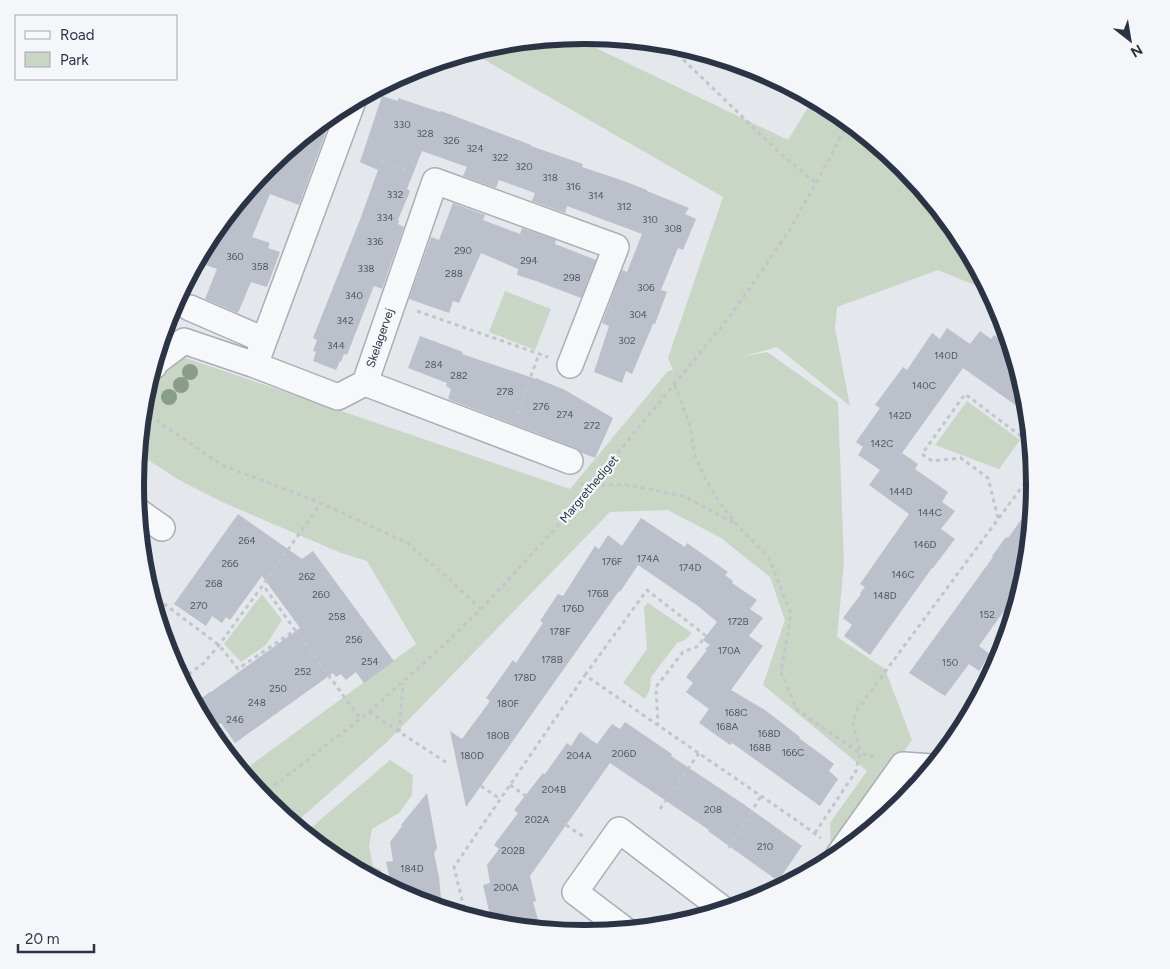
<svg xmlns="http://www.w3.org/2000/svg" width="1170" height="969" viewBox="0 0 1170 969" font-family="Figtree,sans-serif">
<rect width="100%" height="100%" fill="#e4e7ec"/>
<path fill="#c9d6c5" d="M571 36 788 140 813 99 835 111 903 167 959 235 989 291 938 270 837 307 835 328 850 406 777 347 741 357 767 352 838 402 844 563 837 637 885 669 912 740 831 855 830 823 867 771 763 685 785 620 770 577 721 538 668 510 610 512 387 742 294 824 267 802 230 757 235 753 247 768 416 644 367 561 341 553 222 502 179 480 139 454 144 397 167 322 169 324 183 357 570 489 668 371 673 370 668 358 723 197 471 52 498 44Z
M505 291 551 309 535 350 489 332Z
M967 401 1020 440 999 469 935 445Z
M262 594 282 620 266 645 241 662 224 644Z
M648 603 692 633 685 640 677 643 651 677 650 689 645 699 623 683 647 649 644 607Z
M390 760 413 775 412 795 399 813 372 829 369 846 373 866 381 870 383 884 335 858 305 833Z"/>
<path fill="#bbc0ca" d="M382 96 398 101V98L440 112 441 111 531 145V146L583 164 582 167 621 180 647 190V191L689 208 685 214 696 219 683 250 678 248 661 290 667 292 655 324H653L632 374 626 371 622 383 594 372 609 326 602 323 622 270 627 272 642 234 567 206 565 213 532 201 535 193 499 180 496 188 463 176 467 167 422 151 407 189 410 191 398 220 399 221 398 224 404 227 382 289 374 286 347 355 344 354 341 362 340 361 336 370 313 361 316 352 313 351 317 340 313 338 361 217 378 170 360 162Z
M315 128 326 132 299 205 270 194 252 237 270 243 268 248 280 252 267 287 251 282 238 313 205 299 217 269 200 263 204 248 211 235 267 166Z
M453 203 485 215 483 220 520 234 522 228 556 240 555 244 596 260 581 298 536 281 517 275 518 269 481 253 459 303 453 301 449 313 409 299 431 237 439 240Z
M947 328 970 344 980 331 991 339 994 335 1010 347 1026 397 1027 413 963 368 902 453 918 464 915 469 948 492 942 502 955 511 941 529 955 539 933 568H932L870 655 844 636 852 625 843 618 861 594 860 593 865 587 860 584 909 514 869 485 880 470 858 455 863 447 856 442 880 408 875 405 903 367 907 370 932 333 940 339Z
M420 336 463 352 462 354 536 379V378L565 390 613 418 595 458 582 453 575 448 448 399 451 389 446 386 447 383 408 368Z
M1033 503 1026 572 1021 587 979 646 990 654 979 671 969 664 945 696 909 673 993 557 992 556 1006 537 1008 538Z
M238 514 302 559 313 551 394 661 364 683 356 672 346 680 341 674 336 677 333 673 235 743 221 723 210 731 195 703 210 692H211L300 628 262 576 230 620 226 617 222 623 212 616 206 626 174 604Z
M641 518 685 547 687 543 728 572 725 575 733 581 732 583 757 600 750 609 763 618 749 636 763 646 731 690 765 710 800 737 799 738 834 764 829 771 838 779 820 806 732 743 730 745 699 723 709 709 686 692 693 683 686 677 707 650 705 649 710 645 703 640 717 622 698 606 638 565 620 592 619 591 466 807 450 731 462 739 490 701 486 698 513 660 516 663 543 623 540 621 558 594 563 596 595 546 599 549 608 535 622 546Z
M625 722 672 754 671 756 742 803 802 846 778 881 708 831 709 830 610 763 530 876 536 901 533 902 541 930 497 925 492 924 483 885 490 883 487 865 499 849 494 845 518 813 514 810 543 773 545 774 567 743 571 746 580 732 597 744 612 724 620 729Z
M427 793 437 848 434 853 439 877 442 909 413 900 392 888 386 862 393 861 390 842 402 826 401 825Z"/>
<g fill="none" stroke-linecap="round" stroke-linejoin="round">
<defs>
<path id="minor" d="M190 308 264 340
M255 365 338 397 365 383 435 181 616 247 570 365
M154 366 156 362 184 341 255 365 353 101
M365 383 570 461
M138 511 162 528
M838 856 903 765 932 767
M625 930 575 892 619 830 724 910"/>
</defs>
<use href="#minor" stroke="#a9aeb7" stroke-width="28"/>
<path stroke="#c2c5cb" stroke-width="3" stroke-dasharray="4 4" stroke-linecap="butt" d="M666 43 782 155 816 183
M380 161 411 172
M417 311 548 357
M675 385 690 426 694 453 705 478 719 502 736 524 769 558 791 614 781 672 797 710 860 753 878 758
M143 411 222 465 321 503 407 543 447 577 481 609
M517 414 539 354
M581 482 586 493
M593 485H627L684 496 734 523
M998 518 988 478 961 458 932 461 922 454 965 394 1030 443
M142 554 148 547
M151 594 219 645 238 669 295 630 263 585
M295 630 360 718
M585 675 647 590 705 635 699 646 683 652 656 687 658 725
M182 679 204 663 219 645 263 585 321 503
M369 712 447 763
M399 732 403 683
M510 785 532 800
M481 786 500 799
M261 795 283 779 369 712 443 646 481 609 556 528 731 315 789 231 816 183 848 123
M660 809 699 753
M566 825 584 837
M815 833 856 771 860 753 853 723 856 711 1033 472
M729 848 761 796
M466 916 454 867 585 675 796 820 821 838"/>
<use href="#minor" stroke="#f7f8fa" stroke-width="25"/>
</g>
<g fill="#899d89">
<circle cx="190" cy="372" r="8"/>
<circle cx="181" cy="385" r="8"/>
<circle cx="169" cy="397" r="8"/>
</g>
<g text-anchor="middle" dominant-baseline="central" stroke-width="4.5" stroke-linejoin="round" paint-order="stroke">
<g font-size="10" fill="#4f5766">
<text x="402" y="124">330</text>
<text x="425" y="133">328</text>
<text x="451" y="140">326</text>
<text x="475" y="148">324</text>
<text x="500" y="157">322</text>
<text x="524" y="166">320</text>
<text x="550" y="177">318</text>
<text x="573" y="186">316</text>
<text x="395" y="194">332</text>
<text x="596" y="195">314</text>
<text x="624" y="206">312</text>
<text x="385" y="217">334</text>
<text x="650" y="219">310</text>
<text x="673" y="228">308</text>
<text x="375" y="241">336</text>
<text x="463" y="250">290</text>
<text x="235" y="256">360</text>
<text x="529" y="260">294</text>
<text x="260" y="266">358</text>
<text x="366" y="268">338</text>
<text x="454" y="273">288</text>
<text x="572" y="277">298</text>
<text x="646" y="287">306</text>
<text x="354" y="295">340</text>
<text x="638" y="314">304</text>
<text x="345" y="320">342</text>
<text x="627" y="340">302</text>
<text x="336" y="345">344</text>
<text x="946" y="355">140D</text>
<text x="434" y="364">284</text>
<text x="459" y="375">282</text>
<text x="924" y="385">140C</text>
<text x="505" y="391">278</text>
<text x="541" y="406">276</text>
<text x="565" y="414">274</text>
<text x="900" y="415">142D</text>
<text x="592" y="425">272</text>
<text x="882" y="443">142C</text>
<text x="901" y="491">144D</text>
<text x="930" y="512">144C</text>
<text x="247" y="540">264</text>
<text x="925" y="544">146D</text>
<text x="648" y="558">174A</text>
<text x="612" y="561">176F</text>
<text x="230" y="563">266</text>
<text x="690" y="567">174D</text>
<text x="903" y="574">146C</text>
<text x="307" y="576">262</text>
<text x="214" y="583">268</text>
<text x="598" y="593">176B</text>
<text x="321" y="594">260</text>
<text x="885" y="595">148D</text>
<text x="199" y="605">270</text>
<text x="573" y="608">176D</text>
<text x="987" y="614">152</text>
<text x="337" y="616">258</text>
<text x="738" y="621">172B</text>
<text x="560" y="631">178F</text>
<text x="354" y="639">256</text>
<text x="729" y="650">170A</text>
<text x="552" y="659">178B</text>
<text x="370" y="661">254</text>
<text x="950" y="662">150</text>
<text x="303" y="671">252</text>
<text x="525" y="677">178D</text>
<text x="278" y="688">250</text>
<text x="257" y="702">248</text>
<text x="508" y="703">180F</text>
<text x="736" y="712">168C</text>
<text x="235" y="719">246</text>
<text x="727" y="726">168A</text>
<text x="769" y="733">168D</text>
<text x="498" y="735">180B</text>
<text x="760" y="747">168B</text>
<text x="793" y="752">166C</text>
<text x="624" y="753">206D</text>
<text x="472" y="755">180D</text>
<text x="579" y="755">204A</text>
<text x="554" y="789">204B</text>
<text x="713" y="809">208</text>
<text x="537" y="819">202A</text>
<text x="765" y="846">210</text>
<text x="513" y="850">202B</text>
<text x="412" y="868">184D</text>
<text x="506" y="887">200A</text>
</g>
<g font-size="12" fill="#2b3445" stroke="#f4f6f9">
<text transform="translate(380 338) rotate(-71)">Skelagervej</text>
<text transform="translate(589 489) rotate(-50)">Margrethediget</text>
</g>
</g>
<path d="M0 0H1170V969H0ZM584 44H586A440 440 0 0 1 1026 484V485A440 440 0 0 1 586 925H584A440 440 0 0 1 144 485V484A440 440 0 0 1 584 44Z" fill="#f4f6f9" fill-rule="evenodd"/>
<path fill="none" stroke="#2b3445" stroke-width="6" d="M584 44H586A440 440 0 0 1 1026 484V485A440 440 0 0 1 586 925H584A440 440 0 0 1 144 485V484A440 440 0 0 1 584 44Z"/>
<rect x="15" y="15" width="162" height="65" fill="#f4f6f9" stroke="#a4a8b1"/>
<rect x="25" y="31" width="25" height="8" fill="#f7f8fa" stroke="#a4a8b1"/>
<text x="60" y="40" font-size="15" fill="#2b3445">Road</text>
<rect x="25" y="52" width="25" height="15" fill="#c9d6c5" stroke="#a4a8b1"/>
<text x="60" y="65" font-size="15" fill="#2b3445">Park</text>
<g transform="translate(1130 40) rotate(149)" stroke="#f4f6f9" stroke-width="4" paint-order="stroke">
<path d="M0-4L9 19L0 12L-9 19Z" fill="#2b3445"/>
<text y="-8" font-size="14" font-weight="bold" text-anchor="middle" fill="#2b3445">N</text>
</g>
<path d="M18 944v8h76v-8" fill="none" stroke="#2b3445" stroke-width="2.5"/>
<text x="25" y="944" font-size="15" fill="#2b3445" stroke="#f4f6f9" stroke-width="4" paint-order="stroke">20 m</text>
</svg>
